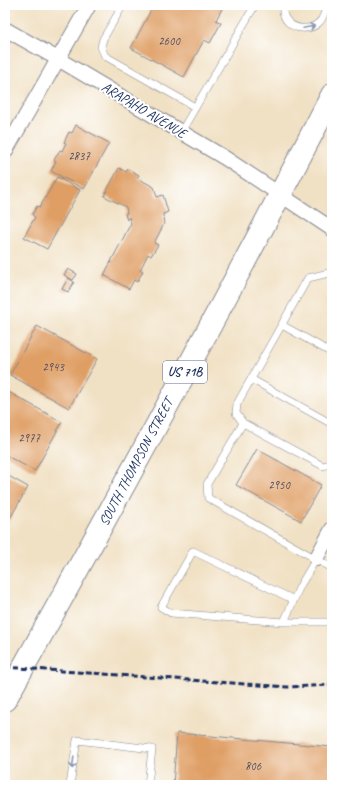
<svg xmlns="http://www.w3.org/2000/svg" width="337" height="790" viewBox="0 0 337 790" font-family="Caveat,sans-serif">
<rect width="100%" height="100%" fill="#fff"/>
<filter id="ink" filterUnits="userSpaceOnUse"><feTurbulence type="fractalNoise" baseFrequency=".025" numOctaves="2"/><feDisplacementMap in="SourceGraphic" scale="8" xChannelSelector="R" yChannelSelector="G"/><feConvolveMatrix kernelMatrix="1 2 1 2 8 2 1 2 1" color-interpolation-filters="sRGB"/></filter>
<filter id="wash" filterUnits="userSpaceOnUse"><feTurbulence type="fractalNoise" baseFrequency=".012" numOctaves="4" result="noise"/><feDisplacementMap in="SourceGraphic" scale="16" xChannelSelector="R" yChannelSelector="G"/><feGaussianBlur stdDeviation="0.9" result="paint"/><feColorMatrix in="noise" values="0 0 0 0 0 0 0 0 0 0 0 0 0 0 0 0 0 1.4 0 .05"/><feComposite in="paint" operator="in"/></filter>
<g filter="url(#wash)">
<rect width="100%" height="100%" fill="#f1e1c4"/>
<g id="blocks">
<path fill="#df9e63" d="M148 5H224L216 20 221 23 210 43 204 40 184 77 131 48 151 10 146 7Z
M76 125 109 143 84 189 51 171 56 161 54 160 60 150 62 151 66 143 64 142 69 132 72 133Z
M119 168 126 172 128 169 139 175 137 178 154 187 157 197 163 195 168 212 163 214 164 224 154 243 158 245 151 256 148 254 140 270 143 271 137 282 134 280 129 289 104 275 131 223 129 217 127 220 125 214 127 213 126 207 104 196Z
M57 177 80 190 47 249 24 237 35 217 32 215 37 206 40 207Z
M68 269 77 274 73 280 64 275Z
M68 278 74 282 68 292 62 289Z
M37 326 97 359 69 408 10 375Z
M5 390 62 422 35 471 5 455Z
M257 449 321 485 301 521 236 485Z
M5 474 28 487 5 527Z
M177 733 332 747V785H173Z"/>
</g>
</g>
<g filter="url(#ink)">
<use href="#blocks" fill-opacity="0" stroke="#868891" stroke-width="1"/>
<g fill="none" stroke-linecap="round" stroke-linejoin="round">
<defs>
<path id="lane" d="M123 5 103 39 101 47 105 56 195 107
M283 5C279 35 327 37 325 5
M181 132 255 5
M332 274 329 273 308 278 237 404 236 413 243 423 207 484 208 498 332 568
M282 325 332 353
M251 379 332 424
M243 423 323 466 330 464 332 460
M294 600 193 551 161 607 171 613 284 622 300 586 316 559
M284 622H332
M70 785 77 740 152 749 148 785"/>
<path id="street" d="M5 29 58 59 225 158 332 229
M5 152 89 5
M316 559 332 529"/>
<path id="highway" d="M5 700C117 500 227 298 332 95"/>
</defs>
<use href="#lane" stroke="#868891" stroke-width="8"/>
<use href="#street" stroke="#868891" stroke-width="16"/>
<use href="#highway" stroke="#868891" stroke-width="24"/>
<use href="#lane" stroke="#fff" stroke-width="7"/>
<use href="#street" stroke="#fff" stroke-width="14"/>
<use href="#highway" stroke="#fff" stroke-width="22"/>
<path stroke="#1b2f5e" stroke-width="3" stroke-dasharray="6 3" stroke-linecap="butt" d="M5 667 288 687 332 685"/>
</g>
<defs><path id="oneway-shaft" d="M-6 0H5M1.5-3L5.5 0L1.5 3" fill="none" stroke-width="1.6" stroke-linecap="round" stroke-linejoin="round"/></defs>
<g stroke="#8d97ae">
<use href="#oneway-shaft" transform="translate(309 27) rotate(-12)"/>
<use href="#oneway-shaft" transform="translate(73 763) rotate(98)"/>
</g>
</g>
<g text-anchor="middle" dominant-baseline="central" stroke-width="4" stroke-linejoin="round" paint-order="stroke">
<g font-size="12" fill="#4c4b5f">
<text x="169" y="41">2600</text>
<text x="79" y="156">2837</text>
<text x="53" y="367">2943</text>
<text x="29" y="438">2977</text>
<text x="279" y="485">2950</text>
<text x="253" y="766">806</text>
</g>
<rect fill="#fff" stroke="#5f6d8e" stroke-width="1" x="163" y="361" width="44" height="22" rx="3"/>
<g font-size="13" font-weight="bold" fill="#1b2f5e">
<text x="185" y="372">US 71B</text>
</g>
<g font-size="14" fill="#1b2f5e" stroke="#fff">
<text transform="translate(144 110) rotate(31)">ARAPAHO AVENUE</text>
<text transform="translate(136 462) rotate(-62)">SOUTH THOMPSON STREET</text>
</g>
</g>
<rect width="337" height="790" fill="none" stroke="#fff" stroke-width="20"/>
</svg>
